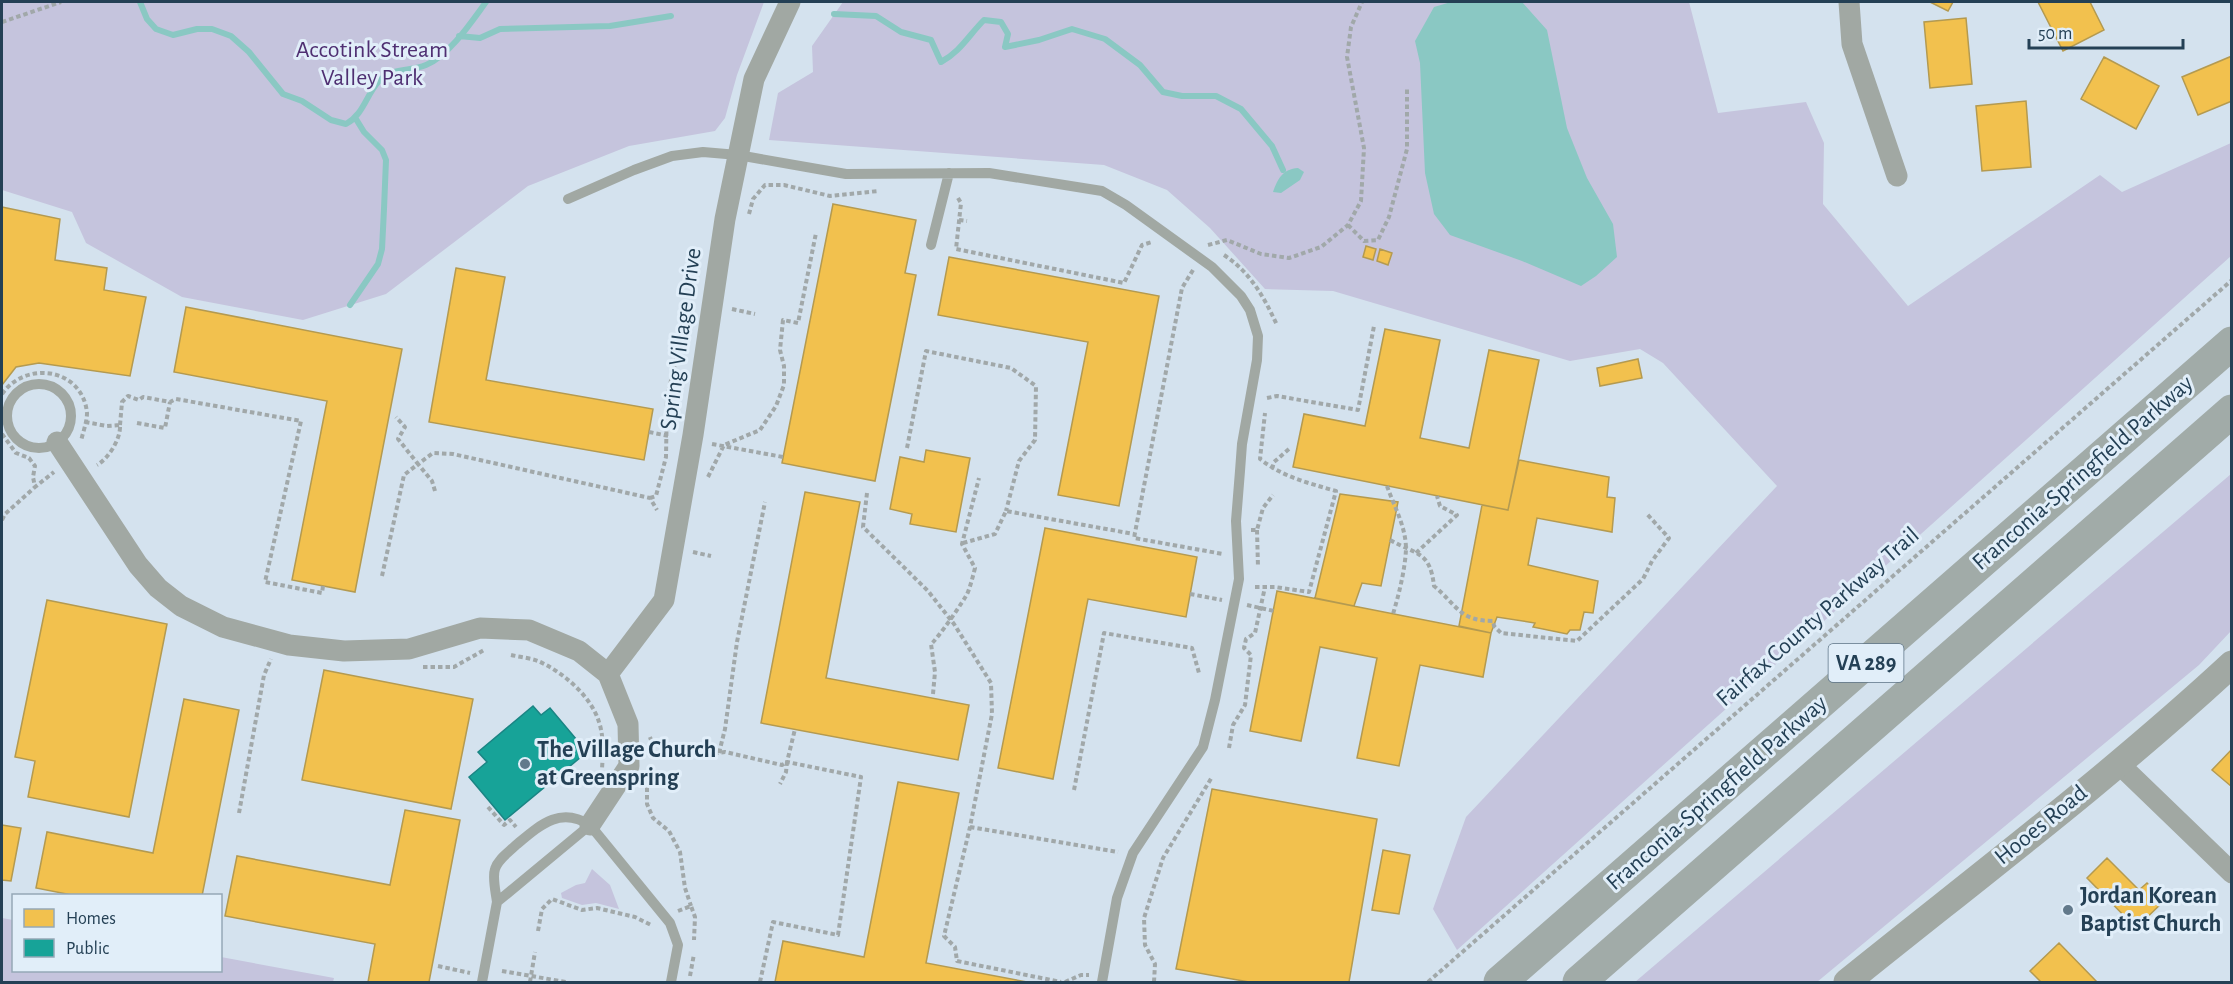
<svg xmlns="http://www.w3.org/2000/svg" width="2233" height="984" viewBox="0 0 2233 984" font-family="'Alegreya Sans',sans-serif">
<rect width="100%" height="100%" fill="#d4e2ee"/>
<path fill="#c5c4dd" d="M2 2H764L737 75 725 118 715 131 629 146 528 186 386 294 303 320 182 297 86 243 72 212 2 190Z
M843 2H1689L1718 113 1806 102 1824 143 1823 204 1908 306 2100 175 2122 192 2231 143V256L1457 950 1433 909 1466 817 1777 486 1663 363 1640 349 1570 361 1333 291 1265 289 1210 228 1167 190 1104 165 769 140 778 93 813 72 812 46Z
M2231 474V631L2199 665 1817 982H1635Z
M592 869 610 885 619 909 596 903 582 905 562 898 561 893 576 885 585 883Z
M2 918 13 920 14 970H220L221 957 334 978 333 982H2Z"/>
<path fill="#8ac8c3" d="M1451 2H1522L1547 30 1567 128 1587 178 1613 224 1617 257 1596 276 1581 286 1522 261 1450 235 1434 214 1425 173 1420 63 1415 41 1434 7Z
M1298 168 1304 172 1300 180 1281 193 1273 192C1278 178 1283 169 1298 168Z"/>
<path fill="#f2c14e" stroke="#b49a50" stroke-width="1.5" d="M1930 2H1953L1948 11Z
M2038 2H2090L2104 30 2063 51Z
M1966 18 1972 84 1930 88 1924 22Z
M2232 56V101L2198 115 2182 77Z
M2104 57 2159 86 2136 129 2081 99Z
M2026 101 2031 167 1982 171 1976 106Z
M833 204 916 220 905 273 916 275 875 481 782 463Z
M2 207 60 219 55 260 107 268 104 290 146 297 130 376 39 363 16 367 2 385Z
M1366 246 1376 249 1373 260 1363 257Z
M1380 249 1392 253 1388 265 1377 261Z
M949 257 1159 296 1119 506 1058 495 1088 342 938 315Z
M456 268 505 277 486 380 653 409 644 460 429 422Z
M186 307 402 349 355 592 292 580 327 401 174 372Z
M1385 329 1440 340 1420 438 1469 448 1489 350 1539 360 1508 510 1293 467 1304 414 1365 426Z
M1638 359 1642 378 1600 386 1597 368Z
M926 450 970 458 956 532 910 524 912 514 890 509 900 457 924 462Z
M1519 460 1609 477 1607 497 1615 498 1612 532 1537 518 1528 565 1598 581 1593 613 1584 612 1580 630H1570L1567 634 1533 627 1535 623 1497 617 1491 633 1459 626 1482 505 1508 510Z
M805 492 860 502 826 678 969 705 958 760 761 723Z
M1340 494 1398 502 1381 586 1362 583 1354 606 1315 598Z
M1045 528 1197 557 1186 617 1088 599 1053 779 998 768Z
M1277 591 1491 633 1483 677 1420 665 1399 766 1357 758 1377 658 1320 647 1301 741 1250 731Z
M47 600 167 624 129 817 28 797 35 761 15 757Z
M324 670 473 699 451 809 302 780Z
M184 699 239 710 202 896H77L36 888 47 832 153 853Z
M2232 749V787L2212 770Z
M898 782 959 793 926 963 1027 982H775L783 941 864 957Z
M1212 789 1377 819 1349 982H1249L1176 969Z
M405 810 460 820 429 982H368L375 944 225 916 237 856 390 885Z
M2 825 21 828 11 881 2 880Z
M1383 850 1410 855 1399 914 1372 910Z
M2107 858 2139 890 2147 883 2164 901 2136 928 2087 878Z
M2059 943 2097 982H2041L2030 971Z"/>
<path fill="#17a398" stroke="#1b8584" stroke-width="1.5" d="M533 706 541 715 550 708 587 752 505 820 469 777 487 762 478 752Z"/>
<g fill="none" stroke-linecap="round" stroke-linejoin="round">
<path stroke="#8ac8c3" stroke-width="6" d="M140 2 147 19 156 29 173 35 197 29H212L231 36 249 52 283 94 302 101 331 120 346 124C364 114 366 95 379 81 393 67 410 72 426 65 449 56 472 21 486 2
M834 14 876 16 901 32 931 40 941 62C960 52 969 35 984 20L1001 22 1008 34 1005 47 1039 40 1072 29 1105 39 1140 65 1163 92 1182 96H1216L1241 109 1272 146 1283 170
M459 36 480 38 500 29 610 26 671 16
M350 305 378 264 382 249 384 209 386 160 382 150 364 132 356 119"/>
<path stroke="#a1a8a9" stroke-width="4" stroke-dasharray="4.5 3" stroke-linecap="butt" d="M2 22 61 2
M958 198 961 203 956 249 1124 283 1142 245 1152 242
M749 214 753 199 765 185H784L830 196 878 191
M959 220 967 221
M1348 225 1364 241 1378 240 1389 217 1407 149V89
M1208 245 1227 240 1261 254 1289 258 1321 247 1348 225 1361 201 1364 148 1347 57 1351 27 1362 2
M1224 255C1250 272 1264 297 1277 325
M1193 270 1182 288 1134 538 1223 554
M732 309 755 314
M2 394C27 359 83 369 87 413 87 422 83 432 81 441
M1267 398 1277 396 1358 410 1374 326
M85 422 107 426 120 425C121 439 108 459 97 465
M137 423 165 428 170 402
M120 425 122 402 128 396 139 400 143 397 170 402 176 399 301 421 265 582 322 593 323 586
M649 432 669 436
M2 434 16 453 29 458 35 466 33 477 35 487 54 472
M712 444 783 457
M907 448 926 351 1011 368 1036 386 1035 440 1019 461 1006 511
M1272 469 1274 462 1289 449
M708 477 724 445 760 430 776 406 784 385V366L780 350 783 320 798 323 816 233
M1387 486C1394 506 1406 527 1406 549 1405 570 1399 594 1393 614
M435 491 432 481 418 464 433 453 453 454 650 498 657 510
M867 493 863 527 928 591 954 624 991 683 992 714 970 827 944 936 955 947 957 961 1061 982
M650 498 656 496 666 457 667 398 683 328 688 318
M2 520 5 514 35 487
M1251 530H1257L1263 508 1273 495
M1257 530 1258 567
M1390 540C1417 555 1430 551 1434 586 1457 605 1459 621 1493 621L1494 626 1501 633 1577 641 1643 579 1652 561 1669 538 1646 513
M963 543 995 534 1006 511 1134 534
M693 552 711 556
M1416 553 1457 515 1440 506 1437 496
M382 576 404 475 418 464 398 439 405 427 396 417
M1255 587H1275L1309 592 1336 491C1308 483 1283 477 1260 459L1265 413
M1190 594 1222 600
M1247 605 1274 611
M511 655C520 657 530 658 538 661 563 672 591 696 599 722 604 737 603 753 602 769
M423 667H454L484 650
M933 694 935 672 931 644C936 641 966 598 968 592 971 584 973 576 975 568L962 544 979 478
M650 737 652 743 651 753
M652 743 677 750
M1229 748 1233 725 1245 705 1251 655 1244 648 1246 639 1255 633 1265 587
M719 753 725 729 737 642 765 502
M699 756 725 752 782 765 787 762 786 772 780 784
M647 780V804L653 818 669 831 680 852 685 888 691 906
M1074 790 1104 633 1192 648 1199 673
M488 807 504 825 510 820 516 827
M239 813 264 675 271 659
M970 827 1118 852
M678 911 691 906 695 917 694 940
M538 931 542 909 552 899 582 910 597 908 635 917 651 925
M438 966 470 973
M502 971 566 982
M690 976 694 954
M530 982 535 952
M760 982 773 922 838 935 861 777 787 762 795 729
M1065 982 1081 975H1089
M1154 982 1155 964 1145 945 1144 918 1163 858 1212 777
M1428 982 2232 280"/>
<path stroke="#a1a8a3" stroke-width="10" d="M568 199 634 170 672 156 703 152 738 155 846 174 989 173 1102 191 1126 205 1212 267 1241 296 1250 310 1258 336 1257 360 1242 444 1240 471 1236 521 1239 579 1215 700 1203 747 1133 853 1117 898 1102 982
M931 245 949 173
M7 416a32 32 0 1 1 64 0a32 32 0 1 1-64 0Z
M497 902C496 893 492 878 495 869 498 859 509 852 516 845 540 825 560 806 590 825
M482 982 497 902 590 825 670 923 678 945 671 982"/>
<path stroke="#a1a8a3" stroke-width="21" d="M1849 2 1852 44 1897 176
M57 442 138 565 158 588 181 606 223 627 289 645 344 651 409 649 480 628 529 630 579 651 608 674 628 724 629 766 590 825
M608 674 664 600 693 435 725 219 754 79 790 2
M2118 763 2232 873"/>
<path stroke="#a1a8a3" stroke-width="27" d="M1847 982C1976 878 2110 777 2232 664"/>
<path stroke="#a1aba8" stroke-width="33" d="M1500 982 2232 343
M1579 982 2232 411"/>
</g>
<g fill="#62798b" stroke="#e1eef9" stroke-width="2">
<circle cx="525" cy="764" r="6"/>
<circle cx="2068" cy="910" r="6"/>
</g>
<g text-anchor="middle" dominant-baseline="central" stroke-width="6" stroke-linejoin="round" paint-order="stroke">
<rect fill="#e1eef9" stroke="#5d7486" stroke-width="1.5" x="1828.5" y="644" width="75" height="38" rx="4.5"/>
<g font-size="22" font-weight="bold" fill="#244055">
<text x="1866" y="663">VA 289</text>
</g>
<g font-size="24" fill="#4f2f72" stroke="#e1eef9">
<text x="372" y="50">Accotink Stream<tspan x="372" dy="28">Valley Park</tspan></text>
</g>
<g font-size="24" fill="#244055" stroke="#e1eef9">
<text transform="translate(681 339) rotate(-82)">Spring Village Drive</text>
<text transform="translate(2083 473) rotate(-41)">Franconia-Springfield Parkway</text>
<text transform="translate(1818 617) rotate(-41)">Fairfax County Parkway Trail</text>
<text transform="translate(1717 793) rotate(-41)">Franconia-Springfield Parkway</text>
<text transform="translate(2041 825) rotate(-39)">Hooes Road</text>
</g>
<g font-size="24" font-weight="bold" fill="#244055" stroke="#e1eef9" text-anchor="start">
<text x="537" y="750">The Village Church<tspan x="537" dy="28">at Greenspring</tspan></text>
<text x="2080" y="896">Jordan Korean<tspan x="2080" dy="28">Baptist Church</tspan></text>
</g>
</g>
<rect width="2233" height="984" fill="none" stroke="#244055" stroke-width="6"/>
<rect x="12" y="894" width="210" height="78" fill="#e1eef9" stroke="#95a8b7" stroke-width="1.5"/>
<rect x="24" y="909" width="30" height="18" fill="#f2c14e" stroke="#95a8b7" stroke-width="1.5"/>
<text x="66" y="924" font-size="18" fill="#244055">Homes</text>
<rect x="24" y="939" width="30" height="18" fill="#17a398" stroke="#95a8b7" stroke-width="1.5"/>
<text x="66" y="954" font-size="18" fill="#244055">Public</text>
<path d="M2029 39v9h154v-9" fill="none" stroke="#244055" stroke-width="3"/>
<text x="2038" y="39" font-size="18" fill="#244055" stroke="#e1eef9" stroke-width="4.5" paint-order="stroke">50 m</text>
</svg>
